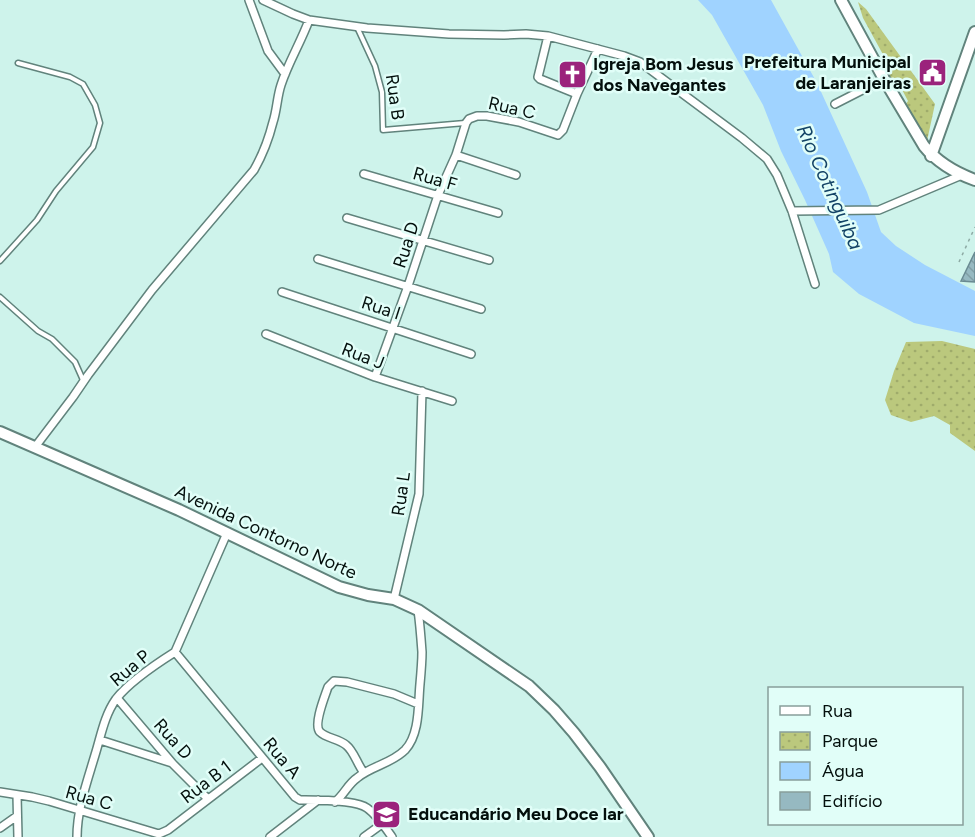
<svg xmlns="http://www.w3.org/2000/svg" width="975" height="837" viewBox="0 0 975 837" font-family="Figtree,sans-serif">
<defs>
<pattern id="park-dots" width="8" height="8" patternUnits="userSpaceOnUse" patternTransform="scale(1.5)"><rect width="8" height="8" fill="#bbc87d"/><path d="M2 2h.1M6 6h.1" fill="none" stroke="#9fab6b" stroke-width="1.8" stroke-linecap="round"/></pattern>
<pattern id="building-back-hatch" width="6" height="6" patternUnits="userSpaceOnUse" patternTransform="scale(1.5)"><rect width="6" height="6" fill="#96b9c1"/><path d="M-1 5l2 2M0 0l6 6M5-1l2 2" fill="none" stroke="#809ea5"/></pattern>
</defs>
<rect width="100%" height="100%" fill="#cef3eb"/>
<path fill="url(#park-dots)" d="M858 2 866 9 935 104 927 141 905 105 908 101 898 82 891 83 883 68 886 60 863 18Z
M942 341 975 349V451L950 433V425L934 416 911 422 891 415 885 400 894 371 906 342Z"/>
<path fill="#a0d3ff" d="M698 0H771L817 83 867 192 881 232 896 246 925 265 975 291V336L914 323 859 294 833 272 829 254 805 200 781 151 763 105 712 15Z"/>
<path fill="url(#building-back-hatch)" stroke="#698a92" stroke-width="1.5" d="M975 252V282L961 281Z"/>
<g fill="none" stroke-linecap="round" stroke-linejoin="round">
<defs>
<path id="lane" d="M357 27 375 66 382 92 383 130 465 123
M0 261 37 220 56 191 93 147 100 123 95 105 83 84 70 77 18 63
M0 297 38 331 52 339 75 362 83 380"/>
<path id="street" d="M249 0 268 51 285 74
M263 0 293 14 309 20 367 28 449 34 504 35 526 34 548 36 624 56 640 62 742 138 767 159 777 175 792 211 815 284
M548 36 538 77 540 79 577 94
M835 104 884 79
M456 155 516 175
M364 174 498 213
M792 211 879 210 962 175
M347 218 489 260
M318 259 481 309
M282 292 471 354
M266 334 375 377 452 401
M375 377 408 286 438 195 456 155 466 123 469 119 477 116H487L519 122 558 135 563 130 577 94 598 49
M35 447 73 397 88 375 152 290 254 170C262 156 269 138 273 122 277 110 277 97 281 85 288 63 301 42 309 20
M394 599 419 494 422 391
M175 652 295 797 300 800H305C320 800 356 800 367 808 377 815 385 827 392 837
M117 698 173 764 208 799
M100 740 172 763
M364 773C357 764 354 751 346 745 339 739 326 738 320 732 313 725 325 696 328 687L334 681 347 682 394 694 418 704
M0 792 32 797 49 801 159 834 168 830 262 758
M17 795 18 837
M335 802C344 795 348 784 357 778 371 766 391 764 405 750 420 734 418 705 420 684 421 673 422 662 422 652 421 638 420 624 418 610
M0 828 17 816
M77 837C77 809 87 782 95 755 101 736 104 716 116 699 130 681 156 664 175 652L227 533
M270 837 318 800
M364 837 382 824"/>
<path id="secondary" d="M841 0 884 79 924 146C937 162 956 173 975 180
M931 156 975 32
M0 432 179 510 339 587 368 595 394 599 418 610 529 686 554 710 574 733 600 767 648 837"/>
</defs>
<use href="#lane" stroke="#61837c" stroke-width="7"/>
<use href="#street" stroke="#61837c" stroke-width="10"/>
<use href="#secondary" stroke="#61837c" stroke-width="14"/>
<path stroke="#8daaa4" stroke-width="1.5" stroke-dasharray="3 4.5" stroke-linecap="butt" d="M959 262 975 227"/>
<use href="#lane" stroke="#fff" stroke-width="4"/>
<use href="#street" stroke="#fff" stroke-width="7"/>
<use href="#secondary" stroke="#fff" stroke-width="10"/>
</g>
<defs>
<symbol id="civic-square" viewBox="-11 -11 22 22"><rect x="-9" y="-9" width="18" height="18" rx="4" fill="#9b237c" stroke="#e1fef8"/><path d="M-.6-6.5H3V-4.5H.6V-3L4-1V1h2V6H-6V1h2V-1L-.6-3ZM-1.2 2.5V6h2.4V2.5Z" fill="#fff"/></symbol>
<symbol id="church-square" viewBox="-11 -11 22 22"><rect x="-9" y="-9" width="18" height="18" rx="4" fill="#9b237c" stroke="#e1fef8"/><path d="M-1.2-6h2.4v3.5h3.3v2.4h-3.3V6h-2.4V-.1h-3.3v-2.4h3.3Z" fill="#fff"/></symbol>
<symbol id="school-square" viewBox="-11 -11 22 22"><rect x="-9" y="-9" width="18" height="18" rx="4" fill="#9b237c" stroke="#e1fef8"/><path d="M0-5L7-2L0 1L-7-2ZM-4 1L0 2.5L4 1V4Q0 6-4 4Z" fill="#fff"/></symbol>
</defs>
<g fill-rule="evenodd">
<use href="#civic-square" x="916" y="56" width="33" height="33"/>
<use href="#church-square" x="556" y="58" width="33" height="33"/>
<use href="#school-square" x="370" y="798" width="33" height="33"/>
</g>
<g text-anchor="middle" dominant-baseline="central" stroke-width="5" stroke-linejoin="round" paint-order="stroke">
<g font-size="18" font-weight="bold" fill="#030f0c" stroke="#e1fef8" text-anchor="start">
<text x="911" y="62" text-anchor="end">Prefeitura Municipal<tspan x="911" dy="21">de Laranjeiras</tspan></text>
<text x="593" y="64">Igreja Bom Jesus<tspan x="593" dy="21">dos Navegantes</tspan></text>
<text x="408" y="814">Educandário Meu Doce lar</text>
</g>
<g font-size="18" fill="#030f0c" stroke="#e1fef8">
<text transform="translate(395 97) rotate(82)">Rua B</text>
<text transform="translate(512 108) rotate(13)">Rua C</text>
<text transform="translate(435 179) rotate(16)">Rua F</text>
<text transform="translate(406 245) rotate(-72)">Rua D</text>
<text transform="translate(381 308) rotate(18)">Rua I</text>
<text transform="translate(363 356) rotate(21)">Rua J</text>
<text transform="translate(401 494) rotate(-82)">Rua L</text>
<text transform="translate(266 532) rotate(25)">Avenida Contorno Norte</text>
<text transform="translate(130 668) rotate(-40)">Rua P</text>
<text transform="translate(173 739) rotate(48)">Rua D</text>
<text transform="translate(282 758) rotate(50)">Rua A</text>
<text transform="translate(206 782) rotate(-37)">Rua B 1</text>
<text transform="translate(89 798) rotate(16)">Rua C</text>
</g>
<g font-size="20" font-style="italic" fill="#134366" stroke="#e1fef8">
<text transform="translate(830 187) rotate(66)">Rio Cotinguiba</text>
</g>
</g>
<rect x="768" y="687" width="195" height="138" fill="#e1fef8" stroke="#889e9a" stroke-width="1.5"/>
<rect x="780" y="706" width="30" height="9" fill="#ffffff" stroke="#889e9a" stroke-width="1.5"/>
<text x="822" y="717" font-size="18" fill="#030f0c">Rua</text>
<rect x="780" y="732" width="30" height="18" fill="url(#park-dots)" stroke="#889e9a" stroke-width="1.5"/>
<text x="822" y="747" font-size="18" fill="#030f0c">Parque</text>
<rect x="780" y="762" width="30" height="18" fill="#a0d3ff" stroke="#889e9a" stroke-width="1.5"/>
<text x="822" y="777" font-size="18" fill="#030f0c">Água</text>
<rect x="780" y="792" width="30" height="18" fill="#96b9c1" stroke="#889e9a" stroke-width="1.5"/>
<text x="822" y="807" font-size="18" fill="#030f0c">Edifício</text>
</svg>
